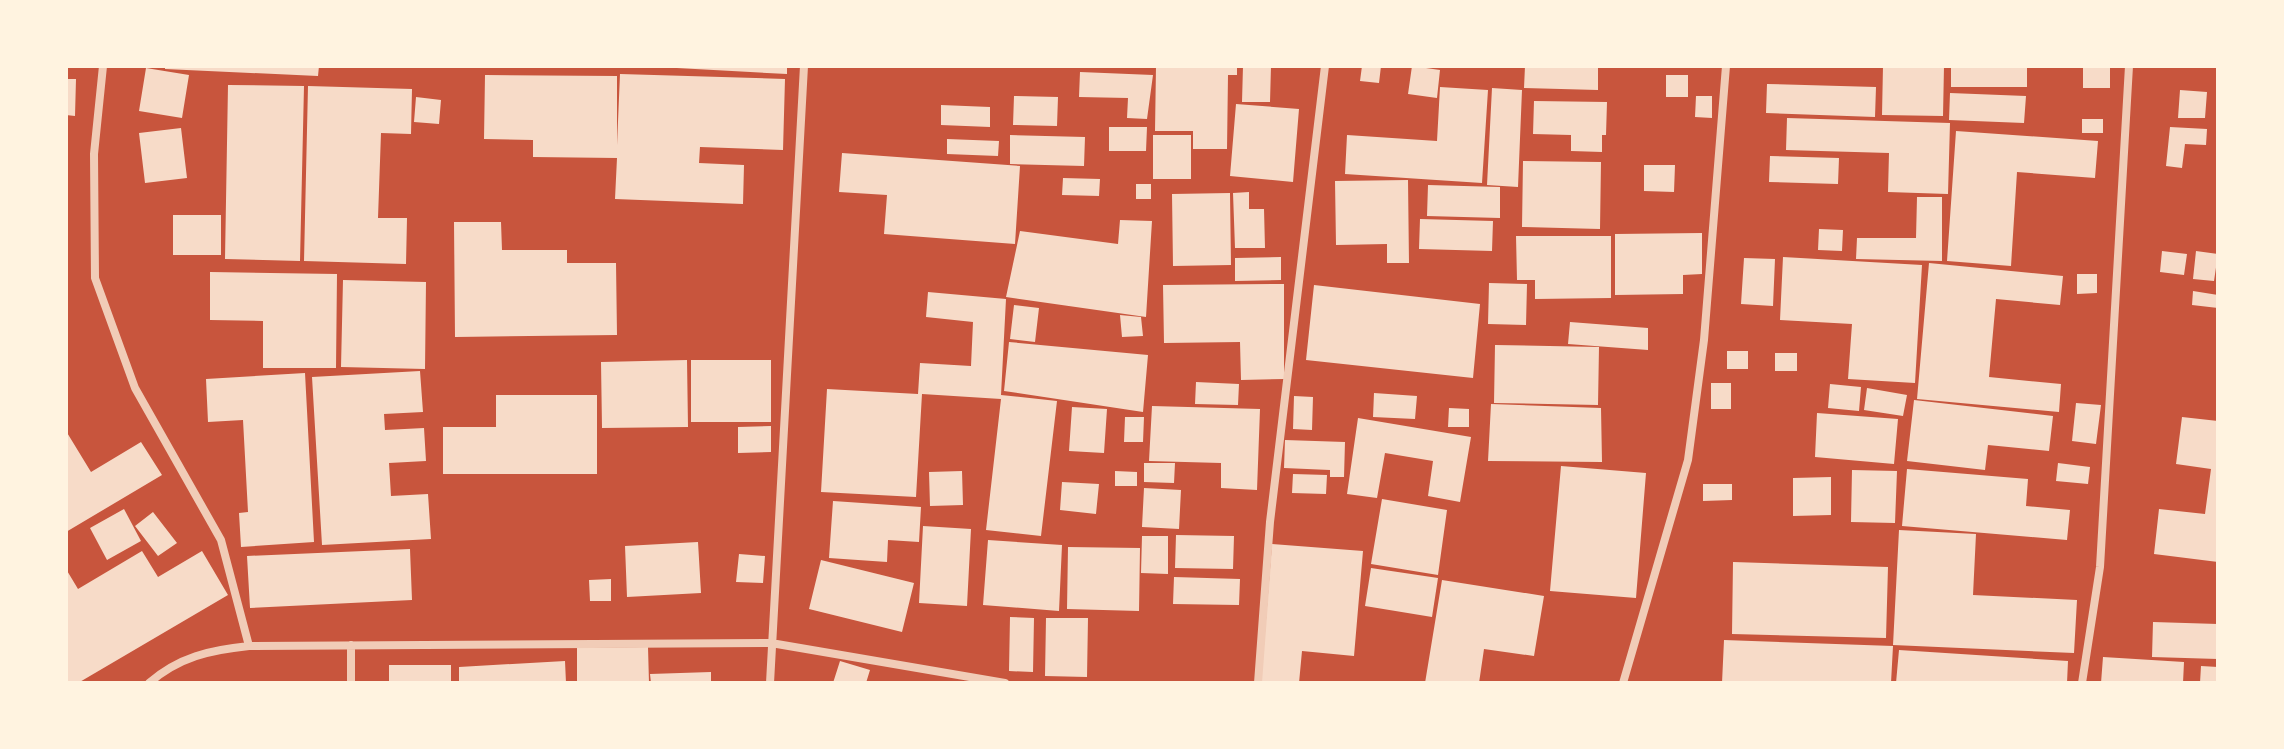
<svg xmlns="http://www.w3.org/2000/svg" width="2284" height="749" viewBox="0 0 2284 749" font-family="'DM Sans',sans-serif">
<rect width="100%" height="100%" fill="#c8553d"/>
<path fill="#f7dbc8" d="M165 66H319L318 76 165 69Z
M640 66H787V74Z
M1156 66H1237V75H1228L1227 149H1193V131H1155Z
M1243 66H1271L1270 102H1242Z
M1362 66H1381L1379 83 1360 81Z
M1412 66 1440 70 1437 98 1408 94Z
M1525 66H1598V90L1524 88Z
M1883 66H1944L1943 116 1882 115Z
M1951 66H2027V87H1951Z
M2083 66H2110V88H2083Z
M146 68 189 75 182 118 139 111Z
M1080 72 1153 75 1147 119 1127 118 1128 98 1079 97Z
M620 74 785 79 783 150 700 147 699 163 744 165 743 204 615 199 617 158 533 157V140L484 139 485 75 617 76V145Z
M1666 75H1688V97H1666Z
M66 79H76L75 116 66 115Z
M1767 84 1876 87 1875 117 1766 113Z
M228 85 304 86 300 261 225 259Z
M308 86 412 89 411 134 381 133 378 218H407L406 264 304 261Z
M1440 87 1488 90 1482 183 1345 174 1347 135 1437 141Z
M1492 88 1522 90 1518 187 1487 185Z
M2180 90 2207 92 2205 118H2178Z
M1950 93 2026 96 2024 123 1949 120Z
M1014 96 1058 97 1057 126 1013 125Z
M1696 96H1712V118L1695 117Z
M416 97 441 100 439 124 414 122Z
M1534 101 1607 102 1606 135H1602V152L1571 151V135L1533 134Z
M1236 104 1299 109 1293 182 1230 176Z
M941 105 990 107V127L941 125Z
M1787 118 1950 123 1948 194 1888 192 1889 153 1786 150Z
M2082 119H2103V133H2082Z
M1109 127H1147L1146 151H1109Z
M2170 127 2207 129 2206 145 2185 144 2182 168 2166 166Z
M181 128 187 178 145 183 139 133Z
M1956 131 2098 141 2095 178 2017 172 2011 266 1947 261Z
M1010 135 1085 137 1084 166 1010 164Z
M1153 135H1191V179H1153Z
M947 139 999 141 998 156 947 154Z
M842 153 1020 166 1015 244 884 234 887 195 839 192Z
M1770 156 1839 158 1838 184 1769 182Z
M1523 161 1601 162 1600 229 1522 227Z
M1644 165H1675L1674 192 1644 191Z
M1063 178 1100 179 1099 196 1062 195Z
M1408 180 1409 263H1387V244L1336 245 1335 181Z
M1136 184H1151V199H1136Z
M1428 185 1500 187V218L1427 216Z
M1249 192V209H1264L1265 248H1235L1233 193Z
M1230 193 1231 265 1173 266 1172 194Z
M1917 197H1942V261L1856 259 1857 238H1916Z
M173 215H221V255H173Z
M1420 219 1493 221 1492 251 1419 249Z
M1120 220 1152 221 1146 317 1006 297 1020 231 1118 244Z
M454 222H501L502 250H567V263H616L617 335 455 337Z
M1819 229 1843 230 1842 251 1818 250Z
M1702 233V274L1683 275V294L1615 295V234Z
M1516 236H1611V298L1535 299V280H1517Z
M2162 251 2187 254 2184 275 2160 272Z
M2196 251 2218 254 2214 281 2193 279Z
M1281 257V280L1235 281V258Z
M1783 257 1922 265 1915 383 1848 379 1852 324 1780 320Z
M1744 258 1775 259 1773 306 1741 304Z
M1929 263 2063 276 2060 305 1996 299 1989 377 2061 384 2059 412 1917 399Z
M210 272 337 274 336 368H263V321L210 320Z
M2077 274H2097V293L2077 294Z
M343 280 426 282 425 369 341 367Z
M1489 283 1527 284 1526 325 1488 324Z
M1284 284V379L1241 380 1240 342 1164 343 1163 285Z
M1314 285 1480 304 1473 378 1306 360Z
M2193 291 2218 295V308L2192 305Z
M928 292 1006 299 1001 395 1057 401 1041 536 986 530 1001 399 922 394 916 497 821 492 827 389 918 394 920 363 971 366 973 322 926 317Z
M1014 305 1039 308 1035 342 1010 339Z
M1120 315 1141 317 1143 336 1122 337Z
M1570 322 1648 328V350L1568 344Z
M1009 342 1148 355 1143 412 1004 391Z
M1495 345 1599 347 1598 405 1494 403Z
M1727 351H1748V369H1727Z
M1775 353H1797V371H1775Z
M687 360 688 427 602 428 601 362Z
M691 360H771V422H691Z
M420 371 423 412 384 414 385 430 424 428 426 461 389 463 391 496 428 494 431 539 322 545 312 377Z
M305 373 314 542 241 547 239 513 248 512 243 420 208 422 206 379Z
M1196 382 1239 384 1238 405 1195 404Z
M1711 383H1731V409H1711Z
M1830 384 1861 387 1859 411 1828 408Z
M1867 388 1907 395 1903 416 1864 410Z
M1374 393 1417 396 1415 419 1373 417Z
M496 395H597V474H443V427H496Z
M1294 396 1313 397 1312 430 1293 429Z
M1914 400 2053 416 2049 451 1988 445 1985 470 1907 461Z
M2076 403 2101 405 2096 444 2072 441Z
M1491 404 1601 408 1602 462 1488 461Z
M1152 406 1260 409 1257 490 1221 488V463L1149 461Z
M1072 407 1107 409 1104 453 1069 451Z
M1449 408 1469 409V427H1448Z
M1817 413 1898 419 1894 464 1815 457Z
M1125 417H1144L1143 442H1124Z
M2182 417 2218 421V562L2154 554 2159 509 2205 514 2211 469 2176 464Z
M1358 418 1471 437 1460 502 1428 496 1433 461 1385 453 1377 498 1347 494Z
M771 426V452L738 453V427Z
M66 431 91 472 141 442 162 475 66 532Z
M1285 440 1345 442 1344 477H1330V470L1284 468Z
M1144 463H1175L1174 483 1144 482Z
M2058 463 2090 467 2088 484 2056 481Z
M1561 466 1646 473 1636 598 1550 591Z
M1907 469 2028 479 2026 506 2070 510 2067 540 1902 526Z
M1852 470 1897 471 1895 523 1851 522Z
M962 471 963 505 930 506 929 472Z
M1115 471 1137 472V486H1115Z
M1293 474 1327 475 1326 494 1292 493Z
M1831 477V515L1793 516V478Z
M1062 482 1099 484 1096 514 1060 510Z
M1703 484H1732V500L1703 501Z
M1144 488 1181 490 1179 529 1142 527Z
M1382 499 1447 510 1438 575 1371 564Z
M833 501 921 507 919 542 888 540 887 562 829 558Z
M124 509 141 541 107 560 90 528Z
M153 512 177 543 158 556 135 526Z
M923 526 971 529 967 606 919 603Z
M1899 530 1976 534 1973 595 2077 600 2074 653 1893 645Z
M1176 535 1234 536 1233 569 1175 568Z
M1142 536H1168V574L1141 573Z
M988 540 1062 545 1059 611 983 605Z
M698 542 701 593 627 597 625 546Z
M1272 544 1363 551 1354 656 1302 651 1299 683H1261Z
M1068 547 1140 548 1139 611 1067 609Z
M410 549 412 600 250 608 247 556Z
M142 551 158 577 202 551 228 595 78 683H66V569L78 589Z
M739 554 765 556 763 583 736 582Z
M821 560 914 583 902 632 809 609Z
M1733 562 1888 567 1886 638 1732 634Z
M1371 568 1438 578 1432 617 1365 606Z
M1174 577 1240 579 1239 605 1173 604Z
M611 579V601H590L589 580Z
M1442 580 1544 596 1534 656 1484 649 1479 683H1425Z
M1010 617 1034 618 1033 672 1009 671Z
M1046 618H1088L1087 677 1045 676Z
M2153 622 2218 624V659L2152 657Z
M1724 640 1893 646 1891 683H1722Z
M648 647 649 683H577V648Z
M1899 650 2068 661 2067 683H1896Z
M2103 657 2184 662 2183 683H2101Z
M565 661 566 683H459V667Z
M840 661 870 670 866 683H833Z
M389 665H451V683H389Z
M2201 666 2218 667V683H2200Z
M711 672V683H651L650 674Z"/>
<g fill="none" stroke-linecap="round" stroke-linejoin="round">
<path stroke="#f1ccb7" stroke-width="8" d="M103 66 94 154 95 278 135 388 221 540 249 646
M149 683C179 657 210 650 249 646L771 643 1005 683
M351 683V645
M770 683 804 66
M1258 683 1270 522 1325 66
M1623 683 1688 460 1704 340 1726 66
M2082 683 2100 567 2129 66"/>
</g>
<rect width="2284" height="749" fill="none" stroke="#fff3e0" stroke-width="136"/>
</svg>
